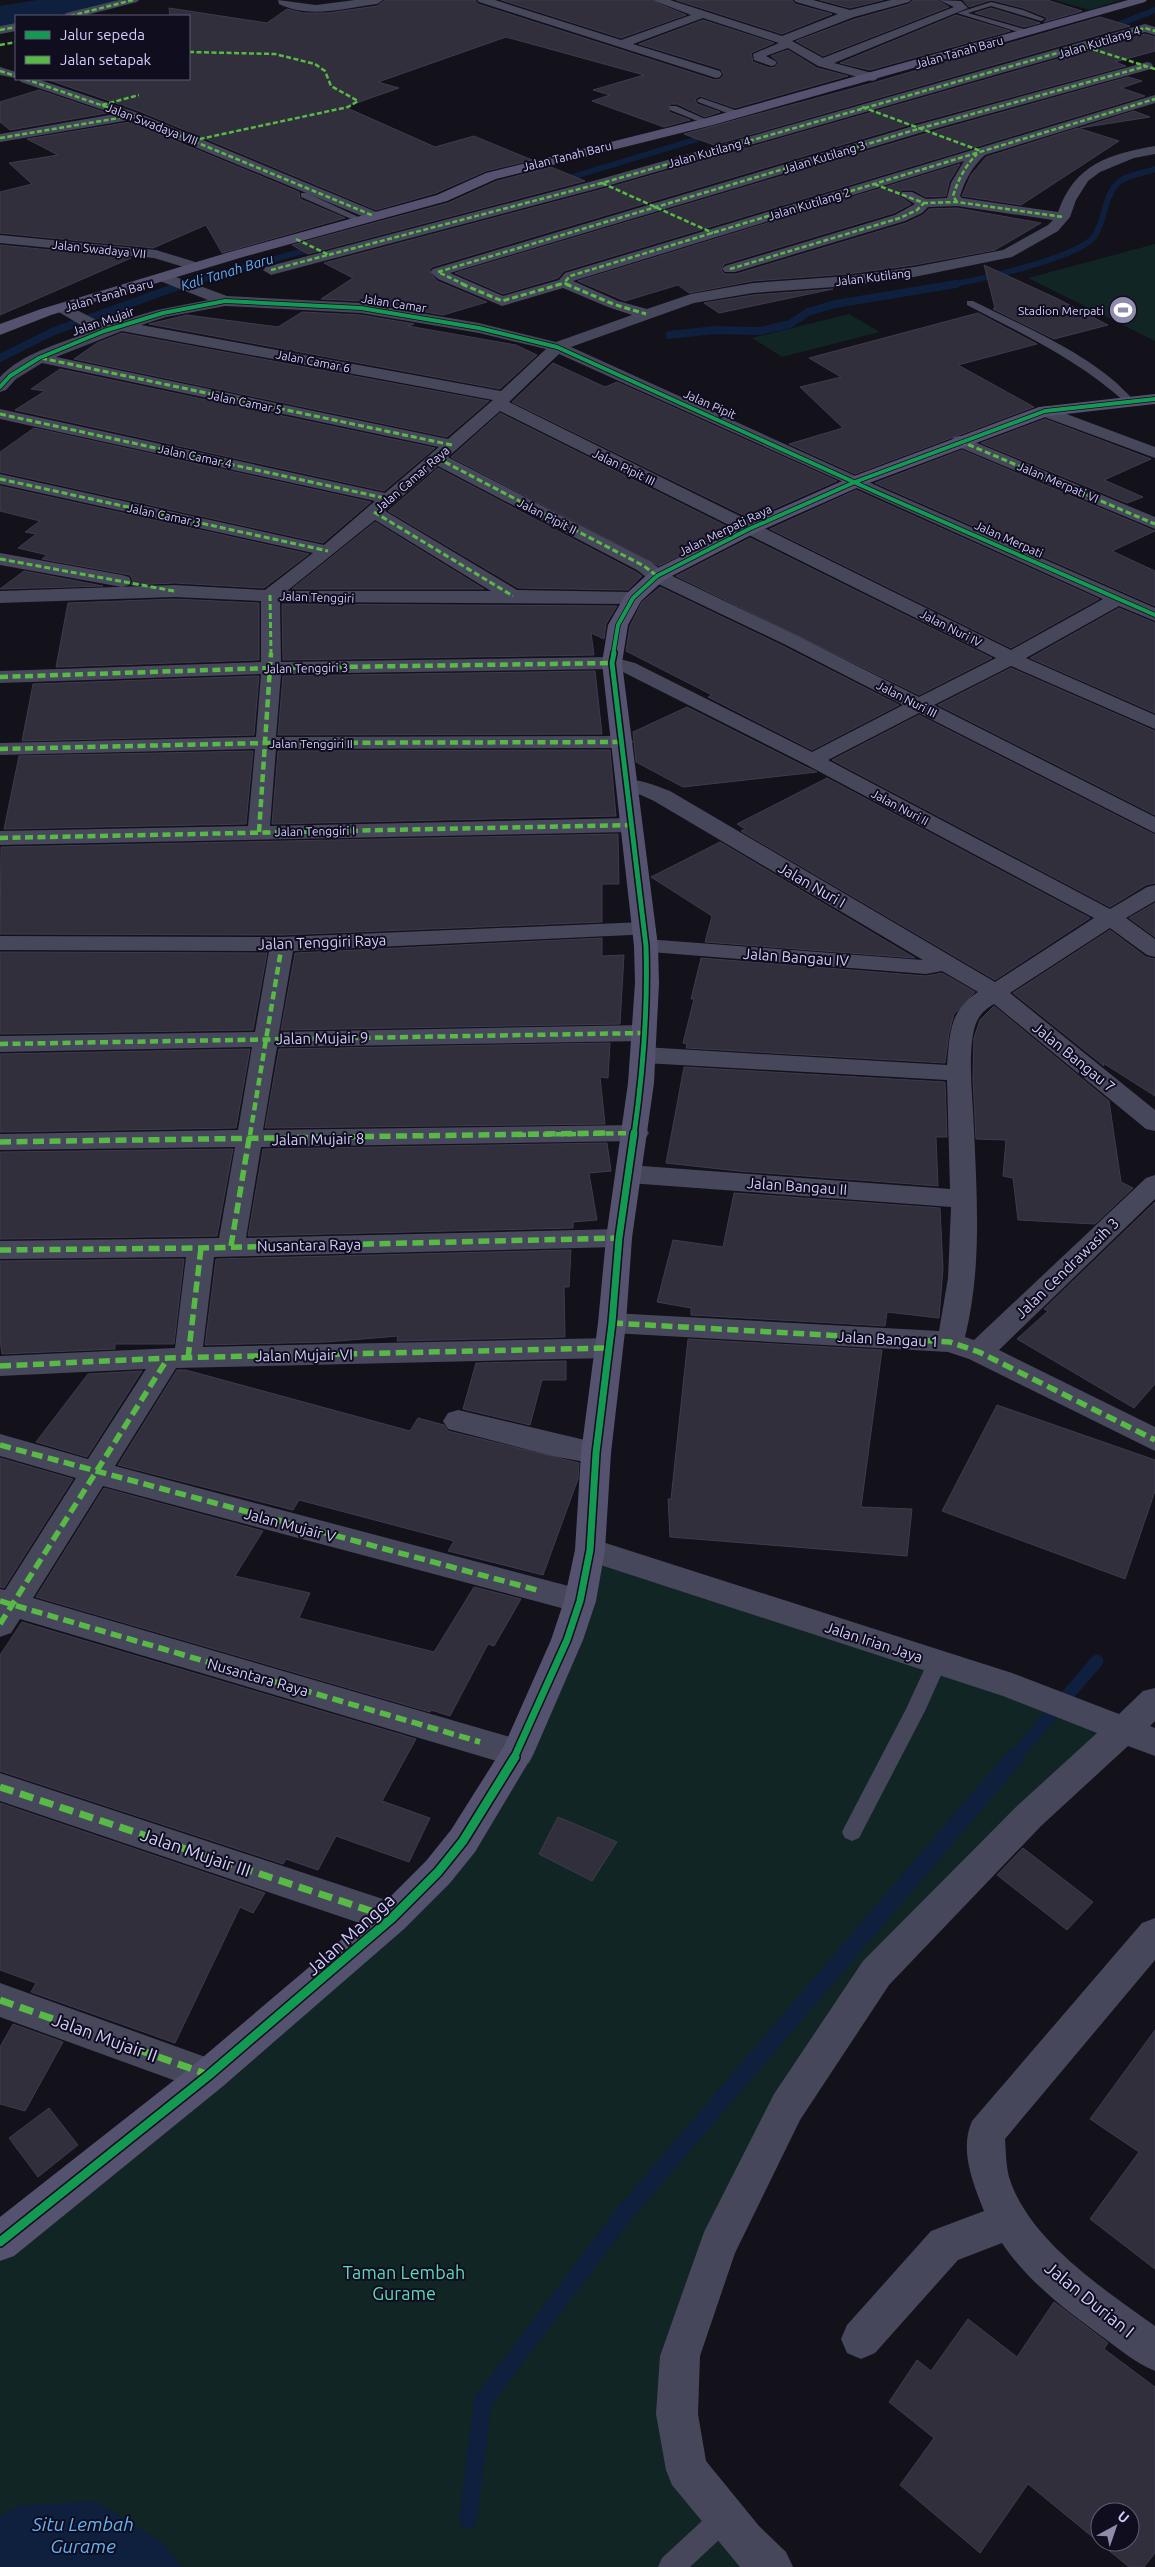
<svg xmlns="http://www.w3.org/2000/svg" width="1155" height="2567" viewBox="0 0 1155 2567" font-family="Ubuntu,sans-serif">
<rect width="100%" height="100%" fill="#13111a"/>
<path fill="#112525" d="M1054 0H1121L1090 10Z
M1155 244V341L1028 278Z
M849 314 880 332 782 357 752 338Z
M590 1550 1123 1729 821 2054 680 2356 687 2470 771 2567H0V2242L328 1974 491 1797Z"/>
<path fill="#0e203d" d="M95 2501 162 2542 182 2567H0V2517L17 2506Z"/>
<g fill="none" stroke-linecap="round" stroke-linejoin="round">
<path stroke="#0e203d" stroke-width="6" d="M1107 29 1155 10
M559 181 714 134
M181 285 318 247
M949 285C978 280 1077 258 1094 237 1106 220 1103 196 1119 182 1127 175 1145 173 1155 169"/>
<path stroke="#0e203d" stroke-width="8" d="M670 335 714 330 760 331 790 324 808 312 835 304 956 284
M0 358 54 331 184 284"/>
<path stroke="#0e203d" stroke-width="13" d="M1014 1758 1097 1661"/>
<path stroke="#0e203d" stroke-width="18" d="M468 2520 483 2401 624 2214 1015 1757"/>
<path fill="#0e203d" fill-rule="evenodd" d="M37 0H116L111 7C79 15 49 16 16 16V23L0 26V6Z"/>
</g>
<path fill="#312f3c" stroke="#3e3b4e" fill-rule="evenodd" d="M385 0H475L478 4 715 80 720 79 724 75 721 69 639 44 703 20 774 43 751 53 753 62 770 68 775 67 779 62 771 56 788 50 817 68 848 76 735 108 700 96 695 99 697 104 720 112 705 117 677 104H670L669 112 690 120 664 127 592 101 610 95 593 90 644 75 506 37 378 82 399 88 345 107 435 147 474 136 532 160 486 171 436 193 376 210 139 111 46 79H189V16H170L169 8 267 23 287 9 303 13H328L377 6Z
M501 0H650L686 15 621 38Z
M676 0H792L795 4 832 14 782 34Z
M820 0H883L850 8Z
M913 0H937L949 7 823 56 796 41 855 19 909 4Z
M963 0H1047L1082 11 1044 22 1047 20 1046 17 1023 8 991 0 969 7Z
M991 8 1040 23 1024 27 975 13Z
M956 15 1010 31 870 70 840 63Z
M1100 17 1130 26 714 145 684 134 876 82Z
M1145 34 1155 37V51L1115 62 1126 66 912 124 432 267 429 271 437 281 487 302 443 315 361 301 321 299 353 278 324 263 607 188Z
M1128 77 1142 81 1121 88 1145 96 564 271 558 278 503 294 455 273 924 134Z
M39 90 107 113 10 130 0 122V102Z
M1134 111 1150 117 1080 128Z
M130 122 299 192 300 199 345 218 222 253 206 225 153 248 0 233V192L32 184 9 163 58 155 27 139Z
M1078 128 1119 141 1021 205 962 196 971 175 986 157Z
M960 164 949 182 946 196 926 197 913 190H902L898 195 911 204 894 213 724 264 721 270 725 274H736L906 223 923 215 929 209 957 208 1041 223 995 250 914 265 848 274 753 281 689 293 678 285 625 301 578 281Z
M551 167 585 181 308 254 292 245 448 203 497 181Z
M0 245 131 258 0 315Z
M984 265 1056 298 1108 325 1054 339 993 309 995 308Z
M833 289 719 313 704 303 753 295Z
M302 312 361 315 414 324 408 326 516 345 537 355 500 389 149 324 187 315 278 327Z
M978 313 1037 344 958 365 1034 407 855 474 789 444 843 428 800 387 841 377 809 358Z
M122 333 127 334 489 401 447 437 74 359 97 343Z
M553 363 605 387 617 382 837 481 751 519 512 402Z
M60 369 435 448 384 491 15 410 45 391 31 389Z
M500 413 732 529 659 566 451 457Z
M1045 419 1151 459 1104 480 1143 497 1127 503 981 443Z
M34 428 371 502 323 543 0 472V452Z
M962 450 1155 531 1112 551 1155 571V606L875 483Z
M438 468 636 572 642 576 628 590 518 588 388 511Z
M0 486 309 554 264 588 174 583 131 585 133 580 130 575 42 559 47 555 18 548 36 534 25 532 40 521 0 511Z
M856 490 1099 599 1011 648 770 529Z
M375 522 484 589H292Z
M750 538 992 658 919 695 676 576Z
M24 571 103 586 0 589Z
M660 587 783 646 899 705 812 750 708 697 712 695 626 651 630 626 642 602Z
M174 599 259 603V660L56 667 68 603Z
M282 604 617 606 606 624 604 639 591 633 594 655 283 660Z
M1119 608 1155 623V713L1030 658Z
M1011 668 1155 731V815L938 705Z
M595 671 602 734 278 735 283 676Z
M259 676 254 735 22 741 33 684Z
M687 707 804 766 817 772 683 787 636 762 633 732Z
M919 715 1155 835V883L1146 885 1110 907 832 760Z
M610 750 616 816 272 824 278 751Z
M253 751 246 824 4 829 19 756Z
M827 778 1090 918 995 980 741 831 745 829 737 824Z
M618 834 619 884H602V922L282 935 0 934 1 847Z
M720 842 915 958 705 942 712 916 651 877Z
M1155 903V937L1129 918Z
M1110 930 1146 957 1155 959V1096L1103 1063 1104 1066 1013 993Z
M602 938V956L624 955 620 1024 281 1030 295 953Z
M0 952 267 953 253 1030 0 1034Z
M701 958 926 976 942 973 975 992 954 1014 949 1033 945 1063 686 1048 687 1044 683 1043 694 999H691Z
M994 1006 1109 1101 1121 1182 1133 1188 1095 1224 1018 1220 1013 1178 1003 1176 1006 1140 976 1139 973 1077 974 1038 980 1020Z
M610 1043 608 1078 600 1077 605 1124 265 1128 279 1049Z
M250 1049 236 1128 0 1132V1054Z
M684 1067 945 1082 947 1137H936L938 1186 738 1171 666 1163Z
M607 1143 611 1171 589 1173 597 1220 573 1222V1228L248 1236 263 1149Z
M233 1149 217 1236 0 1239V1152Z
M734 1193 940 1208 943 1269 939 1318 887 1312 885 1326 691 1315V1308L657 1302 673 1240 723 1247Z
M1155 1202V1384L1134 1408 1017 1339 1048 1311 1044 1309Z
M571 1250 569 1287H564L565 1337 397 1341 398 1336 326 1342 205 1345 216 1259Z
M184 1259 174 1344H115V1349L2 1354 0 1340V1261Z
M688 1339 882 1350 861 1507 912 1509 907 1556 670 1537 668 1499H671Z
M566 1361V1380H542L530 1425 463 1409 476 1363Z
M177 1370H186L410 1431 418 1418 444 1425 448 1431 579 1463 578 1479 543 1575 448 1551 454 1541 299 1500 293 1510 118 1465Z
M142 1371 87 1457 36 1442 88 1374Z
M997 1405 1155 1460V1491L1125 1579 942 1511Z
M0 1458 73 1479 4 1588 0 1587Z
M104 1488 263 1531 235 1576 310 1593 299 1618 434 1652 474 1587 521 1599 494 1646 488 1644 450 1716 431 1710 430 1712 36 1597Z
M22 1622 416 1739 382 1801 430 1818 409 1862 336 1836 318 1870 286 1859 283 1864 0 1771V1655Z
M0 1803 265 1893 253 1913 240 1907 175 2043 31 1992 36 1983 0 1970Z
M558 1817 617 1842 592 1881 539 1854Z
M1023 1848 1093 1902 1067 1930 997 1875Z
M13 2024 63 2042 25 2111 0 2104V2047Z
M1155 2030V2269L1090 2219 1139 2152 1090 2119Z
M49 2108 78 2145 38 2177 9 2138Z
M1054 2302 1108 2343 1104 2349 1155 2387V2553L1144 2567H1129L1028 2484 980 2553 900 2485 934 2438 889 2402 917 2360 931 2371 968 2319 1017 2357ZM1100 2512H1130V2542H1100Z"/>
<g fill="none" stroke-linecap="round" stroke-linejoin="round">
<path fill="#47475b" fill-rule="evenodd" d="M991 2 1023 10 1045 19 1041 21 991 6 968 13 1031 31 1028 35 957 13Z
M701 98 741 112 742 114 735 116 698 102 697 100Z
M670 106H676L712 122 705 124 670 110Z
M301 193H307L365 220 358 222 301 197Z
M967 301H973C1024 327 1097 356 1134 401L1126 403C1079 360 1023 334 967 305Z
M937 1654 944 1657 947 1662 925 1711 859 1838 852 1841 845 1838 842 1832 845 1826 906 1709 930 1657Z
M725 2504 734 2508 738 2517 734 2526 690 2567H658L662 2558 716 2508Z"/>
<path fill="#47475b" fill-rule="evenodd" d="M119 0H139L137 2 83 16H64L66 13Z
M278 0 316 5 355 0H383L377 4C345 8 310 19 279 4Z
M477 0H495L621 40 691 15 652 0H670L782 36 838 14 796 2 794 0H813L850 10 891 0H911L909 2 854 17 792 41 823 58 954 7 939 0 961 1 968 8 834 63 876 74 878 77 876 80 872 81 818 66 788 48 766 56 777 62 775 65 771 66 754 60 753 54 779 43 703 18 633 44 720 71 722 74 720 77 716 78 479 2Z
M16 23V31L0 34V26Z
M1145 24 1155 27V35L1145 32 607 186 271 275 263 270 266 267 597 180Z
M1147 62 1151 63 1153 66 1151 69 923 132 450 273 503 296 559 280 565 273 1155 95V103L985 155C972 167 965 180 960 196L962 198 1058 212C1075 164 1109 154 1155 146V154L1134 158 1100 172 1088 181 1076 200 1070 217 1058 231 1012 257 914 277 848 286 753 293 694 303 571 347 884 489 1155 608V621L1119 606 1026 658 1155 715V729L1011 666 934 705 1155 817V833L919 713 828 760 1110 909 1147 887 1155 885V901L1126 918 1155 939V957L1147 955 1110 928 1010 993 1155 1110V1131L1146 1129 994 1004C984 1010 979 1015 975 1026 967 1054 973 1099 974 1129 977 1198 982 1269 965 1337L974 1340 1146 1178 1155 1175V1199L999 1350 1155 1427V1451L969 1359 948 1352 612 1333 602 1330 598 1323 602 1316 612 1313 939 1331 948 1278 951 1207 629 1183 620 1180 616 1174 620 1168 629 1165 950 1189 947 1080 644 1063 635 1060 632 1055 635 1050 644 1047 947 1065C950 1033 949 1011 978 992L942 971 926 974 638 951 634 946 638 941 646 939 923 960 654 801 641 795 620 791 617 786 620 781C637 777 654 785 670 791L995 982 1094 918 805 764 621 671 612 669 281 674 276 737 623 736 630 738 633 742 630 746 623 748 276 749 270 826 631 818 639 820 642 825 639 830 631 832 0 845V831L248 826 255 749 0 755V743L256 737 261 674 0 683V671L261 662V601L174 597 0 603V591L174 585 265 590 313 553 0 484V474L324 545 375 501 0 419V409L385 493 439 447 42 363 16 379 6 390 0 392V377C22 353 62 343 91 331L57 311 54 308 57 305H67L106 325 157 310 208 300 160 281 157 278 165 273 227 296 361 303 479 323 556 342 632 315 608 307 563 288 502 306 438 279 430 272 433 269 913 126ZM964 161 951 183 947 198 926 199 912 192H902L900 195 915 204 895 215 725 266 722 269 725 272H735L905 221 922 213 928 207 957 206 1053 220 1048 225 1003 250 914 267 848 276 753 283 691 294 647 309 618 301 573 281ZM225 306 361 313 479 333 546 349 501 391 141 325 166 317ZM122 331 127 332 493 400 448 439 56 357ZM559 354 1103 599 1011 650 509 402ZM500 411 996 658 919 697 798 636 664 572 651 562 448 457ZM438 466 637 570 650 580 784 644 903 705 812 752 635 663 612 657 281 662 280 602 633 604 640 602 643 598 640 594 633 592 517 590 385 511ZM375 520 491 591H287Z
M0 67 16 72V79H37L138 113 379 213 381 216 379 219H369L130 120 0 142V134L115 114 21 82 19 79 0 75Z
M0 235 156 250 202 264 204 267 197 271 154 258 0 243Z
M1045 406 1155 447V458L1039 415 1037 411Z
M960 436 1155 517V529L954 445 951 441 954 437Z
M0 553 122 575 129 577 131 581 129 585 122 587 0 565Z
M644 922 652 924 656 929 652 934 293 951 279 1032 644 1025 653 1028 656 1033 653 1038 644 1041 277 1047 263 1130 636 1125 645 1127 649 1133 645 1139 636 1141 261 1147 246 1238 619 1229 629 1232 632 1238 629 1244 619 1247 214 1257 203 1347 609 1338 619 1341 623 1348 619 1355 609 1358 176 1368 115 1466 580 1589 591 1592 596 1601 591 1610 580 1613 103 1486 33 1598 517 1739 529 1743 534 1753 529 1763 517 1767 20 1619 11 1633 0 1637V1589L5 1590 76 1478 0 1456V1434L88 1459 146 1369 0 1376V1356L175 1348 186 1257 0 1259V1241L219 1238 235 1147 0 1150V1134L238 1130 252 1047 0 1052V1036L255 1032 269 951 0 950V936L282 937Z
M458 1410 606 1445 611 1453 606 1461 596 1464 552 1456 448 1429 443 1421 448 1413Z
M590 1538 1012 1673 1119 1714 1143 1691 1155 1688V1721L1150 1726 1155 1728V1756L1128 1746 1041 1826 889 1985 800 2120 735 2253 700 2356 698 2414 706 2461 759 2526 786 2552 793 2567H740L672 2485 666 2470 656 2414 660 2356 704 2232 774 2094 863 1961 1017 1806 1097 1733 1003 1696 579 1558 575 1550 579 1542Z
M0 1773 392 1902 404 1907 410 1918 404 1929 392 1934 0 1801Z
M1155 1918V1960L1005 2139C1006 2152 1006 2165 1009 2177 1029 2241 1104 2289 1155 2326V2371C1136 2363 1120 2350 1104 2338 1067 2311 1027 2281 1002 2243L958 2260 875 2353 861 2359 847 2353 841 2339 847 2325 931 2231 984 2211C973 2183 959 2150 972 2121L1142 1923Z
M0 1983 222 2063 228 2075 222 2087 209 2093 0 2017Z"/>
<path fill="#54526e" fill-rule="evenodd" d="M1128 0H1147L1145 2 713 125 496 179 447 201 243 257 51 315 0 335V324L41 309 233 251 437 195 486 173 703 119Z
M1155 394V404L1048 416 861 486 755 533 664 580 641 601 628 625 622 663 658 946 659 983 654 1083 632 1238 626 1323 611 1453 605 1550 596 1601 583 1640 534 1753 475 1852 450 1883 404 1929 222 2087 14 2256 0 2261V2217L196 2063 380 1907 426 1861 451 1830 504 1746 551 1640 564 1601 575 1550 581 1453 598 1323 606 1238 628 1083 635 983 634 946 602 663 608 625 626 594 650 572 743 525 849 478 1039 407Z"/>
<path stroke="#58b947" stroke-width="2.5" stroke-dasharray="5 2.5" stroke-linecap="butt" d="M70 16 133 0
M0 30 16 27
M0 45 16 42
M1086 47 1155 69
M189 52 275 54 315 64 325 71 331 86 358 101 348 107 195 140
M0 71 16 76
M25 79 133 116 374 216
M102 105 139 95
M862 107 981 151
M0 138 131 116
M602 183 713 233
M874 184 924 203 957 202 1063 217
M957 202 953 196C958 180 965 166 977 154
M296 239 329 255
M730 269 900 218 917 210 924 203
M271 270 602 183 1145 28 1155 31
M465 285 438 272 918 129 1147 66
M557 285 564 283
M569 285 564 283 570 276 1155 99"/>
<path stroke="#58b947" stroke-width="3" stroke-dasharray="6 3" stroke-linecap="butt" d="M462 284 502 301 561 284
M566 284 613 304 646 314
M41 358 452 445
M0 414 389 499
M960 441 1155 524
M437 458 644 566 657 576
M0 479 328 551
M374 512 513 596
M0 559 174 591
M270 595 271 655"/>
<path stroke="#58b947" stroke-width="4.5" stroke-dasharray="8 4.5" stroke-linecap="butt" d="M0 677 271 668 612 663
M0 749 264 743 623 742
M259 832 271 653
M0 838 631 825
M0 1044 644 1033
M250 1135 282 944
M518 1135 636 1133"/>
<path stroke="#58b947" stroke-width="5.5" stroke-dasharray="11 5.5" stroke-linecap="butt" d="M0 1142 606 1133
M231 1246 250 1133
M0 1250 201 1248 619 1238
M612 1323 950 1342 979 1352 1155 1440
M188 1358 201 1248
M0 1366 168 1358 609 1348
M0 1445 537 1590
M0 1601 480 1742
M0 1624 168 1358"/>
<path stroke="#58b947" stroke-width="7" stroke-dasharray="14 7" stroke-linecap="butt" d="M0 1787 392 1918
M0 2000 209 2075"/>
<defs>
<path id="cycleway-far3" d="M0 387 10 376 39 358 104 331 163 313 225 301 361 308 479 328 557 347 878 493 1155 615
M613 655 618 625 633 598 657 576 749 529 855 482 1045 411 1155 399"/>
<path id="cycleway-far2" d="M614 653 612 663 646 946C648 1009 643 1072 634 1135"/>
<path id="cycleway-far1" d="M514 1758 567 1640 580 1601 590 1550 596 1453 612 1323 619 1238 634 1133"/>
<path id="cycleway" d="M0 2242 209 2075 392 1918 438 1872 463 1841 515 1757"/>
</defs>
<use href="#cycleway-far3" stroke="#100d1e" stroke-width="5.5"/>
<use href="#cycleway-far2" stroke="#100d1e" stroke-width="8"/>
<use href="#cycleway-far1" stroke="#100d1e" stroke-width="10"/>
<use href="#cycleway" stroke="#100d1e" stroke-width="12"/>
<use href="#cycleway-far3" stroke="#139951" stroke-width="4"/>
<use href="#cycleway-far2" stroke="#139951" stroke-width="5"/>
<use href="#cycleway-far1" stroke="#139951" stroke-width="7"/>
<use href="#cycleway" stroke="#139951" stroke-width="9"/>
</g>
<defs>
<symbol id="stadium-disc" viewBox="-11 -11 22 22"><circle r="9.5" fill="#8f8bad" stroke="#100d1e"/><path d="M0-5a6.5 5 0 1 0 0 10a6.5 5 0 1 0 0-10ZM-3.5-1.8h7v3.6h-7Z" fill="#fff"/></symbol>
</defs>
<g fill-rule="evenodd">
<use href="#stadium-disc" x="1107" y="294" width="32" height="32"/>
</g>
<g text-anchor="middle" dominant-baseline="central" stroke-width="4" stroke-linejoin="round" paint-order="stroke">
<g font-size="12" fill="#d2cdfc" stroke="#100d1e">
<text transform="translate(1099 42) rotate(-17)">Jalan Kutilang 4</text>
<text transform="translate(959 52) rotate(-16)">Jalan Tanah Baru</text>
<text transform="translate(152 124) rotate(21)">Jalan Swadaya VIII</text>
<text transform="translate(709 152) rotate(-16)">Jalan Kutilang 4</text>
<text transform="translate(567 156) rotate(-14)">Jalan Tanah Baru</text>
<text transform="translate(824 157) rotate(-17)">Jalan Kutilang 3</text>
<text transform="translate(809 204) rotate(-17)">Jalan Kutilang 2</text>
<text transform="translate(99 249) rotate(6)">Jalan Swadaya VII</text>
<text transform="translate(873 277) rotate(-7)">Jalan Kutilang</text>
<text transform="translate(109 295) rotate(-16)">Jalan Tanah Baru</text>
<text transform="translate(394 303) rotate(9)">Jalan Camar</text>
<text transform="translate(103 321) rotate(-19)">Jalan Mujair</text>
<text transform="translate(313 361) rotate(11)">Jalan Camar 6</text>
<text transform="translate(245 402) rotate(12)">Jalan Camar 5</text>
<text transform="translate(710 404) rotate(24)">Jalan Pipit</text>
<text transform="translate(195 456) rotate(12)">Jalan Camar 4</text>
<text transform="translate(624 467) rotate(26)">Jalan Pipit III</text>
<text transform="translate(412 479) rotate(-41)">Jalan Camar Raya</text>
<text transform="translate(1058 482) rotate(23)">Jalan Merpati VI</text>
<text transform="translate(164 515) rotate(12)">Jalan Camar 3</text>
<text transform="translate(547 516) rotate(27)">Jalan Pipit II</text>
<text transform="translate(725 530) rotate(-26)">Jalan Merpati Raya</text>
<text transform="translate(1009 539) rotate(24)">Jalan Merpati</text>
<text transform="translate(317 597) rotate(2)">Jalan Tenggiri</text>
<text transform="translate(951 628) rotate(27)">Jalan Nuri IV</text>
<text transform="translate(306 668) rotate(-1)">Jalan Tenggiri 3</text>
<text transform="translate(907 699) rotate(27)">Jalan Nuri III</text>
<text x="311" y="743">Jalan Tenggiri II</text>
<text transform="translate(900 807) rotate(28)">Jalan Nuri II</text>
<text transform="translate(315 831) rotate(-1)">Jalan Tenggiri I</text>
</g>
<g font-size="12" fill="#d2cdfc" stroke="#100d1e" text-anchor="end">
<text x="1104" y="310">Stadion Merpati</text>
</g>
<g font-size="14" font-style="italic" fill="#61b3f7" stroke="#100d1e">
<text transform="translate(227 272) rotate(-17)">Kali Tanah Baru</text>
</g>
<g font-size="15" fill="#d2cdfc" stroke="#100d1e">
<text transform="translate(812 885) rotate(30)">Jalan Nuri I</text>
<text transform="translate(322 942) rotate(-2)">Jalan Tenggiri Raya</text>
<text transform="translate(796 957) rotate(4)">Jalan Bangau IV</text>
<text transform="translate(322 1038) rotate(-1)">Jalan Mujair 9</text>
<text transform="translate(1074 1057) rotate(39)">Jalan Bangau 7</text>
<text transform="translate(318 1139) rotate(-1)">Jalan Mujair 8</text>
<text transform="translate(797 1186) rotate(4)">Jalan Bangau II</text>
<text transform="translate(309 1245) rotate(-1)">Nusantara Raya</text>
<text transform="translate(1067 1268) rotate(-44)">Jalan Cendrawasih 3</text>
<text transform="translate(888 1339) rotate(3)">Jalan Bangau 1</text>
<text transform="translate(304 1355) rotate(-1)">Jalan Mujair VI</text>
<text transform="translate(290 1525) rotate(15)">Jalan Mujair V</text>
<text transform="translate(874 1642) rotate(18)">Jalan Irian Jaya</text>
<text transform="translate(258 1677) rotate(16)">Nusantara Raya</text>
</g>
<g font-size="18" fill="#d2cdfc" stroke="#100d1e">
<text transform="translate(196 1852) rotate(19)">Jalan Mujair III</text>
<text transform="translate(350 1934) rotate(-42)">Jalan Mangga</text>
<text transform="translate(105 2037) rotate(20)">Jalan Mujair II</text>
<text transform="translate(1090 2299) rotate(39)">Jalan Durian I</text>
</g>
<g font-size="18" fill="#5ed8b8" stroke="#100d1e">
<text x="404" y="2272">Taman Lembah<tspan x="404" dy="21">Gurame</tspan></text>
</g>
<g font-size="19" font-style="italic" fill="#61b3f7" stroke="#100d1e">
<text x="83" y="2524">Situ Lembah<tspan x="83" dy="22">Gurame</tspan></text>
</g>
</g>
<rect x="15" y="15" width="175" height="65" fill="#100d1e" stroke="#5e5a77"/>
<rect x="25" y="31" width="25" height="8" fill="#139951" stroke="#5e5a77"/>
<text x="60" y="40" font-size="15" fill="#d2cdfc">Jalur sepeda</text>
<rect x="25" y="56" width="25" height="8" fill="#58b947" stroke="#5e5a77"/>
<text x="60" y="65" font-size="15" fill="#d2cdfc">Jalan setapak</text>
<g transform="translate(1115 2527) rotate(40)"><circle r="24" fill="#100d1e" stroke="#5e5a77"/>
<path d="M0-4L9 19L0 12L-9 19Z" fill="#8f8bad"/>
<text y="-8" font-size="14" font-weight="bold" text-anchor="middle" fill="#d2cdfc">U</text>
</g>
</svg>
